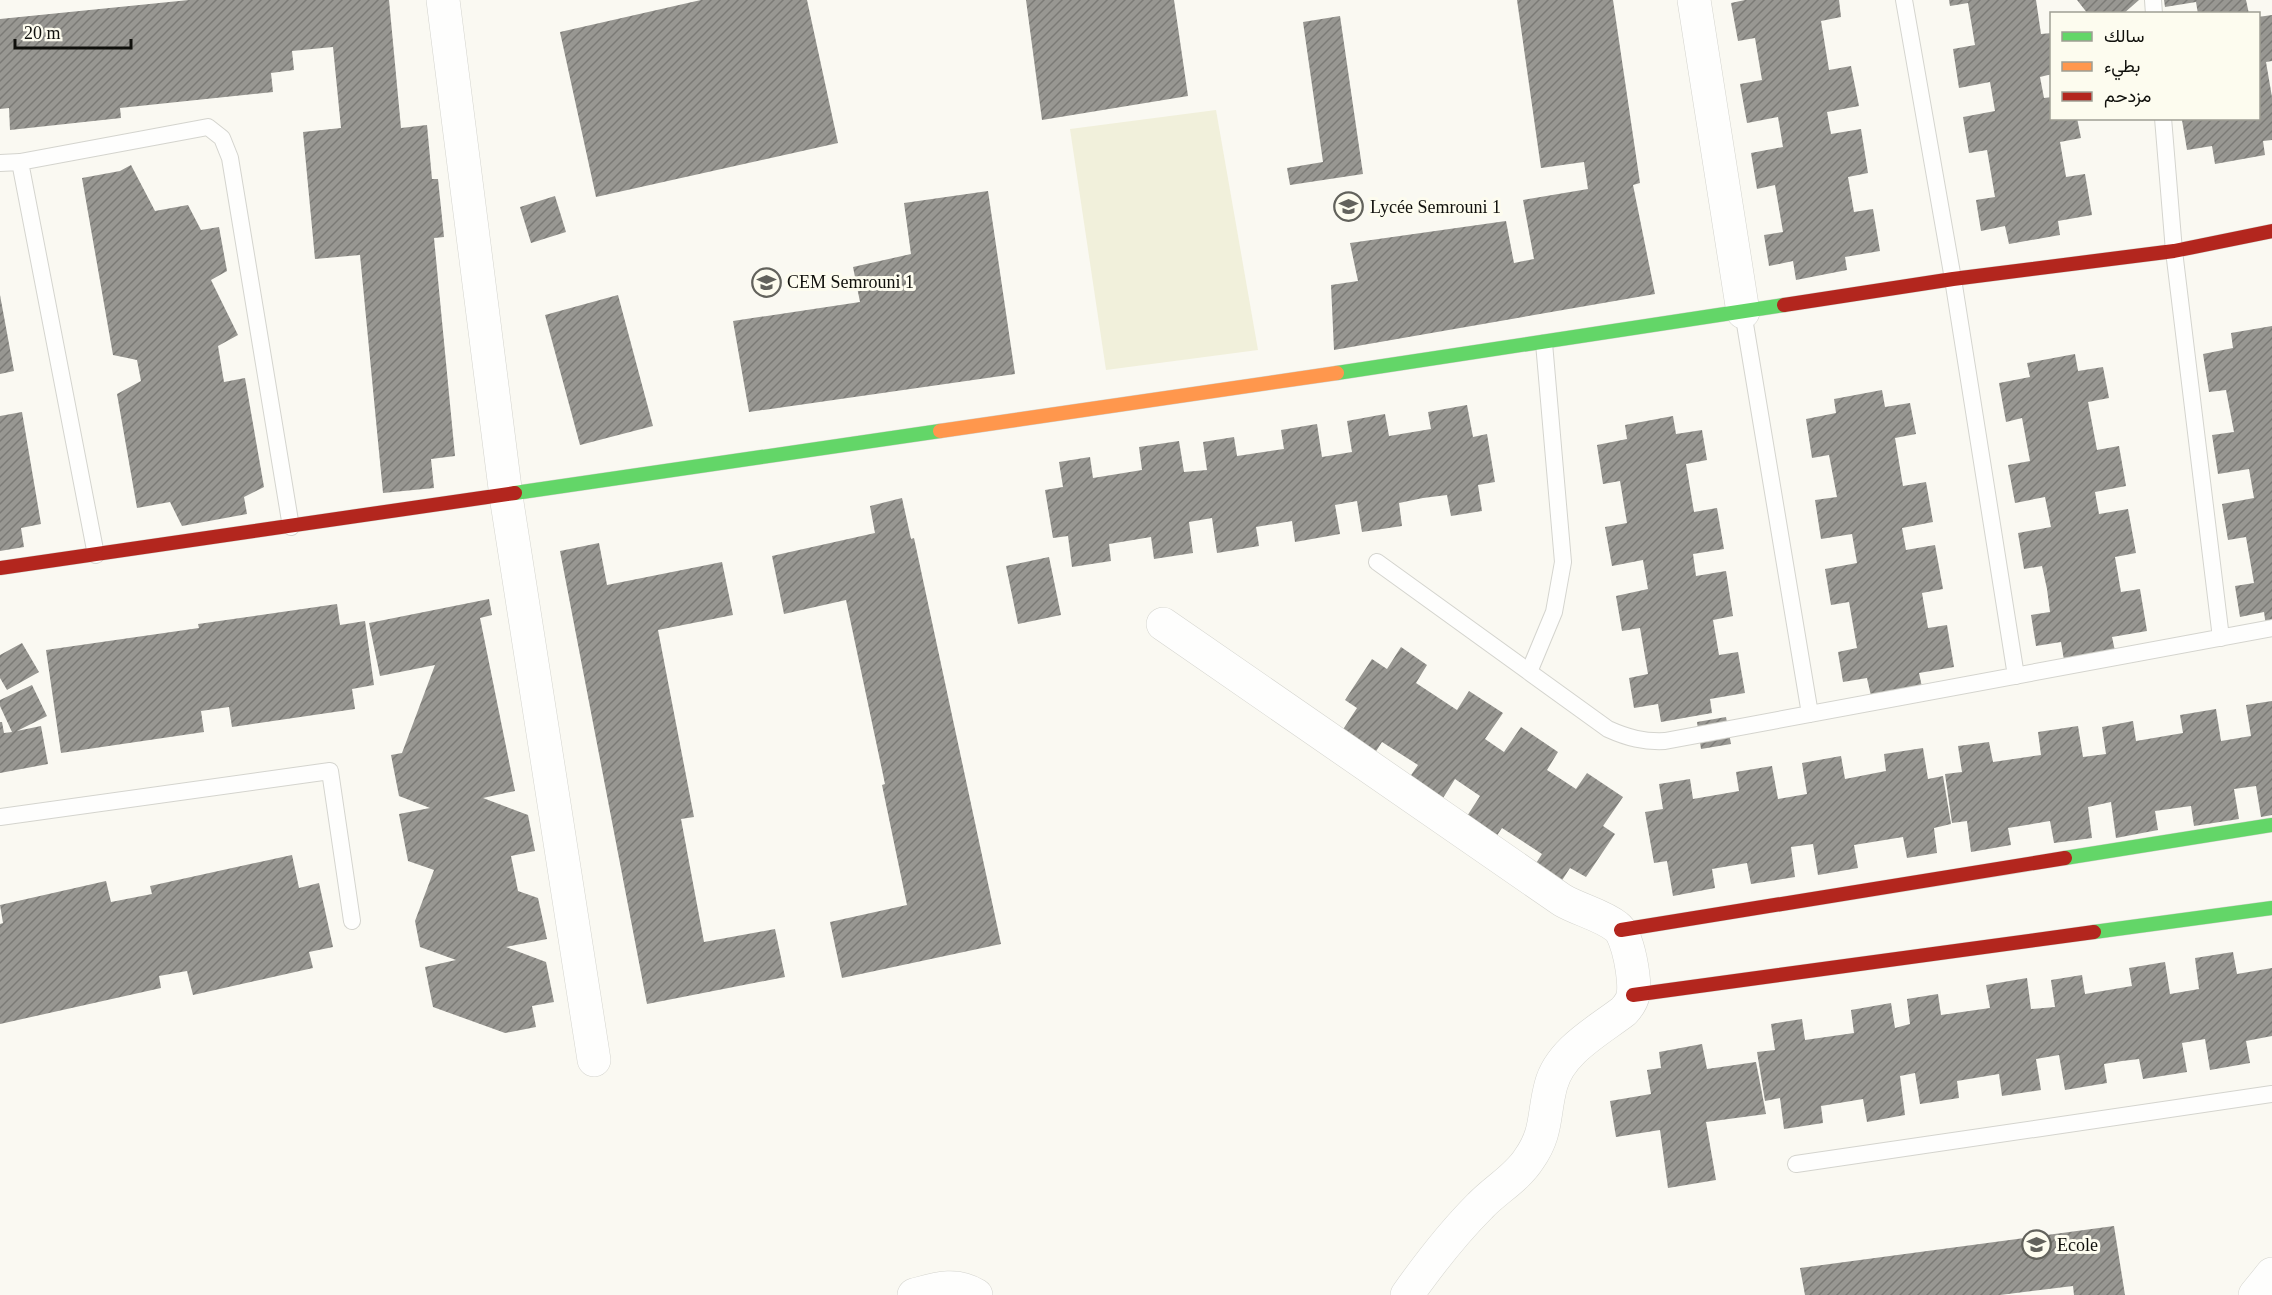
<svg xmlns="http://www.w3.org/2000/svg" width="2272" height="1295" viewBox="0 0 2272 1295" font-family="'Times New Roman',Vazirmatn,serif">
<defs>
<pattern id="building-hatch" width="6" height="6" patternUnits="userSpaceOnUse" patternTransform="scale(1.5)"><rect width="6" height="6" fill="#989792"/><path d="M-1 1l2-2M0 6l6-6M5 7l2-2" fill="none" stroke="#7b7a76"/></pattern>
</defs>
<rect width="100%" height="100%" fill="#faf9f2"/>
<path fill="#f1f0db" d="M1216 110 1258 350 1106 370 1070 129Z"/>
<path fill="url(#building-hatch)" d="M189 0H389L401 128 427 125 432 179H438L444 237 434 238 455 456 431 459 434 488 383 493 360 255 315 259 303 132 341 128 333 47 292 51 294 70 271 73 273 92 120 108 121 118 10 130 9 108 0 109V19Z
M701 0H807L838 143 596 197 560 32Z
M1026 0H1174L1188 96 1042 120Z
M1517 0H1613L1640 183 1633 185 1655 294 1334 350 1331 285 1358 281 1350 243 1506 221 1514 263 1534 259 1523 200 1588 189 1584 162 1541 168Z
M1745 0H1839L1841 17 1821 21 1829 70 1851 66 1859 106 1827 112 1831 134 1861 129 1868 173 1848 177 1854 212 1873 209 1880 251 1845 257 1847 270 1796 280 1793 261 1769 266 1764 235 1783 232 1775 185 1757 189 1751 153 1783 147 1778 117 1747 123 1740 84 1762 80 1755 38 1738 41 1731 3Z
M1949 0H2036L2041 34 2052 33V74L2040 77 2044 98 2052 97V118H2077L2081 138 2060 142 2066 177 2085 174 2092 215 2058 221 2060 235 2009 244 2005 226 1981 231 1976 200 1995 197 1987 150 1969 153 1963 117 1995 111 1990 82 1959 88 1953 49 1975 45 1968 3 1950 6Z
M2077 0H2139L2123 14H2088Z
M2164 0H2246L2249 14H2198L2196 2 2165 7Z
M2272 15V61L2266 62 2272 97V140L2263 141 2265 155 2215 164 2212 146 2187 150 2182 120 2258 118V17Z
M1340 16 1363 174 1290 185 1287 168 1323 162 1303 22Z
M131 165 155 211 188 205 201 230 219 227 227 271 211 280 238 335 218 346 224 382 245 378 264 487 244 497 247 514 182 526 170 502 137 508 117 394 141 381 137 360 113 355 82 178 120 171Z
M988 191 1015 374 749 412 733 321 860 302 853 267 911 254 904 203Z
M555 196 566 232 531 243 520 207Z
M0 295 14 371 0 374Z
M618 295 653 426 580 445 545 315Z
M2272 326V625L2266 626 2264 612 2240 617 2235 586 2254 583 2246 537 2228 540 2222 504 2254 498 2249 469 2218 474 2212 435 2234 432 2226 390 2209 392 2203 354 2233 348 2231 333Z
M2075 354 2078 371 2103 367 2109 398 2088 402 2097 450 2119 446 2126 486 2095 492 2099 514 2128 509 2136 553 2115 557 2121 592 2140 589 2147 631 2112 637 2115 651 2064 660 2061 642 2036 646 2031 615 2050 612 2047 589 2042 566 2024 569 2018 533 2051 527 2045 497 2015 503 2008 465 2030 461 2022 418 2006 422 1999 383 2030 377 2027 363Z
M1882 390 1885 407 1910 403 1916 434 1895 438 1903 486 1926 482 1933 522 1902 528 1906 550 1935 545 1943 589 1922 593 1928 628 1947 625 1954 667 1919 673 1922 687 1871 696 1867 678 1843 682 1838 652 1857 648 1849 602 1831 605 1825 569 1857 563 1852 534 1821 539 1815 500 1837 497 1829 455 1812 458 1806 419 1836 413 1834 399Z
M1467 405 1473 437 1487 434 1495 482 1478 485 1482 511 1451 516 1447 495 1423 498 1399 503 1402 526 1362 532 1357 501 1335 505 1340 534 1295 542 1292 521 1256 527 1259 546 1217 553 1212 518 1189 522 1193 553 1154 559 1151 537 1109 544 1111 561 1072 567 1068 536 1053 538 1045 490 1063 487 1059 462 1090 457 1093 478 1142 470 1139 447 1179 441 1184 472 1207 470 1203 442 1234 437 1237 456 1284 449 1281 430 1317 424 1322 457 1352 452 1347 421 1385 414 1389 436 1431 429 1428 412Z
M22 412 41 524 21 528 24 547 0 551V416Z
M1673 416 1676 434 1702 430 1707 460 1686 464 1694 512 1717 508 1724 549 1693 554 1696 576 1726 571 1733 616 1713 620 1719 655 1738 652 1745 693 1710 699 1712 713 1661 722 1658 704 1634 708 1629 678 1648 674 1640 628 1622 631 1616 596 1648 589 1643 560 1612 566 1605 527 1627 523 1620 481 1603 484 1597 445 1627 439 1625 425Z
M902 498 911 539 914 538 1001 944 842 978 830 922 907 905 882 785 885 784 846 600 784 614 772 556 875 533 870 506Z
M599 543 607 585 722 562 733 615 658 630 694 817 681 819 704 942 775 929 785 977 647 1004 560 551Z
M1049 557 1061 615 1018 624 1006 566Z
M489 599 492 615 480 618 515 791 483 798 528 815 535 851 511 856 518 891 538 898 547 939 506 947 546 962 554 1002 532 1006 536 1027 505 1033 433 1007 425 967 456 960 420 947 415 921 434 870 408 861 399 814 430 808 399 796 391 755 402 753 435 665 380 676 369 623Z
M337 604 340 625 365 621 374 685 352 689 355 709 232 727 229 707 201 711 204 732 61 753 46 650 199 628 198 624Z
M22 643 39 672 7 690 0 678V655Z
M1401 647 1427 665 1416 683 1457 710 1469 691 1503 713 1485 739 1504 752 1521 727 1558 752 1547 770 1576 789 1587 773 1623 797 1603 826 1615 834 1586 877 1570 868 1557 888 1531 871 1542 854 1502 828 1492 843 1462 824 1480 796 1455 779 1438 806 1405 784 1418 765 1382 742 1373 756 1340 734 1357 708 1345 700 1372 659 1387 669Z
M32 685 47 716 17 731 41 726 48 764 0 773V722H2L4 733 12 732 0 706V700Z
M2272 701V815L2261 817 2256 786 2234 789 2239 819 2194 826 2191 806 2155 811 2158 830 2116 838 2111 802 2088 807 2092 838 2054 843 2050 821 2008 828 2011 845 1971 852 1967 821 1952 823 1945 774 1962 772 1958 746 1989 742 1993 762 2041 755 2038 732 2078 726 2083 757 2106 754 2102 727 2133 721 2136 741 2183 733 2180 715 2216 709 2221 741 2251 736 2246 705Z
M1726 717 1731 744 1701 749 1697 722Z
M1923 748 1928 779 1943 776 1951 824 1934 828 1937 853 1907 858 1903 837 1854 845 1858 868 1818 875 1813 844 1791 847 1795 877 1751 884 1747 863 1712 869 1715 888 1673 896 1667 861 1654 863 1645 812 1663 809 1659 784 1690 779 1693 799 1739 791 1736 772 1772 766 1778 799 1807 794 1802 763 1841 756 1845 779 1886 771 1884 754Z
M292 855 299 888 319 883 333 947 309 952 313 968 193 995 187 971 159 976 161 988 0 1024V924L3 923 0 905 106 881 111 902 152 894 150 886Z
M2233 952 2237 974 2272 968V1036L2246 1041 2250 1063 2210 1070 2205 1039 2182 1043 2187 1072 2143 1079 2139 1059 2122 1061 2104 1064 2107 1083 2065 1090 2059 1055 2036 1059 2041 1090 2002 1096 1999 1074 1957 1081 1959 1098 1920 1104 1915 1073 1900 1076 1905 1115 1867 1122 1863 1099 1821 1106 1823 1123 1784 1129 1780 1098 1765 1101 1757 1052 1775 1050 1771 1024 1802 1019 1805 1040 1854 1033 1851 1010 1891 1003 1895 1028 1910 1024 1907 999 1938 994 1941 1015 1990 1008 1986 985 2027 978 2031 1009 2055 1007 2051 980 2082 975 2085 994 2132 986 2129 968 2165 962 2170 994 2199 989 2195 958Z
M1702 1044 1707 1069 1756 1062 1766 1114 1706 1122 1716 1180 1668 1188 1660 1130 1616 1137 1610 1101 1651 1094 1647 1070 1661 1068 1659 1052Z
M2114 1226 2125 1295H2074L2073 1286 2000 1295H1805L1800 1268Z"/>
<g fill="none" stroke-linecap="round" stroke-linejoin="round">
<defs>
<path id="lane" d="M1904 0 1953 279 2016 676
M2153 0 2154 14
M2163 118 2174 251 2221 638
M20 162 96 555
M0 163 20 162 208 127 222 138 230 158 291 527
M1743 312 1810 714
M1377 562 1608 729C1628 738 1644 742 1665 741L2272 628
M1529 672 1554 612 1563 562 1544 343
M0 817 330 771 352 921
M1796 1164 2272 1094"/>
<path id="street" d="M443 0 506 496 594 1060
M1694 0 1743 312
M1163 624 1562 900C1579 910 1602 915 1617 927 1628 935 1636 981 1633 995 1632 1002 1628 1006 1624 1011 1598 1031 1560 1051 1551 1085 1543 1114 1548 1132 1529 1159 1517 1178 1495 1190 1480 1206 1452 1234 1429 1264 1407 1295
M914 1295C936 1289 955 1282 976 1295
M2255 1295 2272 1274"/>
<path id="fast" d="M1337 373 1784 305
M515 493 940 431
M2065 858 2272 825
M2094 932 2272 908"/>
<path id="slow" d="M940 431 1337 373"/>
<path id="jam" d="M1784 305 1953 279 2174 251 2272 231
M0 568 515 493
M1621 930 2065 858
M1633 995 2094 932"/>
</defs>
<use href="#lane" stroke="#d4d4ce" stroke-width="18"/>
<use href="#street" stroke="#d4d4ce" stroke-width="34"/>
<use href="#fast" stroke="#d4d4ce" stroke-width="15"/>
<use href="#slow" stroke="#d4d4ce" stroke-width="15"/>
<use href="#jam" stroke="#d4d4ce" stroke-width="15"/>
<use href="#lane" stroke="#fefefd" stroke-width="16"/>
<use href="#street" stroke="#fefefd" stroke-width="33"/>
<use href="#fast" stroke="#63d668" stroke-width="14"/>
<use href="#slow" stroke="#ff974d" stroke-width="14"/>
<use href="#jam" stroke="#b3261e" stroke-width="14"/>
</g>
<defs>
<symbol id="school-ring" viewBox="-11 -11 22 22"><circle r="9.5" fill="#fdfcef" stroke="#62625c" stroke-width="1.5"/><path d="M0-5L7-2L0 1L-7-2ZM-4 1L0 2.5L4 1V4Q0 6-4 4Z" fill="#62625c"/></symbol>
</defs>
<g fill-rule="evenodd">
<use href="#school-ring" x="1332" y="190" width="33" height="33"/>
<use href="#school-ring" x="750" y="266" width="33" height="33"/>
<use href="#school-ring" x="2020" y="1228" width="33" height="33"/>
</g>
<g text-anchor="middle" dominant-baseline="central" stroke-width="6" stroke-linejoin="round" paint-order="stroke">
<g font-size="18" fill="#10100c" stroke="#fdfcef" text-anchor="start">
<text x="1370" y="207">Lycée Semrouni 1</text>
<text x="787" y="282">CEM Semrouni 1</text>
<text x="2057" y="1245">Ecole</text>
</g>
</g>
<rect x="2050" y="12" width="210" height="108" fill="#fdfcef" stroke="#9e9e94" stroke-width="1.5"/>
<rect x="2062" y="32" width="30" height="9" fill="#63d668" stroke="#9e9e94" stroke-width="1.5"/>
<text x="2104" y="42" font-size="18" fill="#10100c">سالك</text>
<rect x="2062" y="62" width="30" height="9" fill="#ff974d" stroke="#9e9e94" stroke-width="1.5"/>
<text x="2104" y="72" font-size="18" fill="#10100c">بطيء</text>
<rect x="2062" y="92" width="30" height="9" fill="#b3261e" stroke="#9e9e94" stroke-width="1.5"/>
<text x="2104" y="102" font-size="18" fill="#10100c">مزدحم</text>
<path d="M15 39v9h116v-9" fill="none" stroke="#10100c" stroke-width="3"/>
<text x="24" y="39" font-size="18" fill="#10100c" stroke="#fdfcef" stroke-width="4.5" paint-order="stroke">20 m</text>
</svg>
